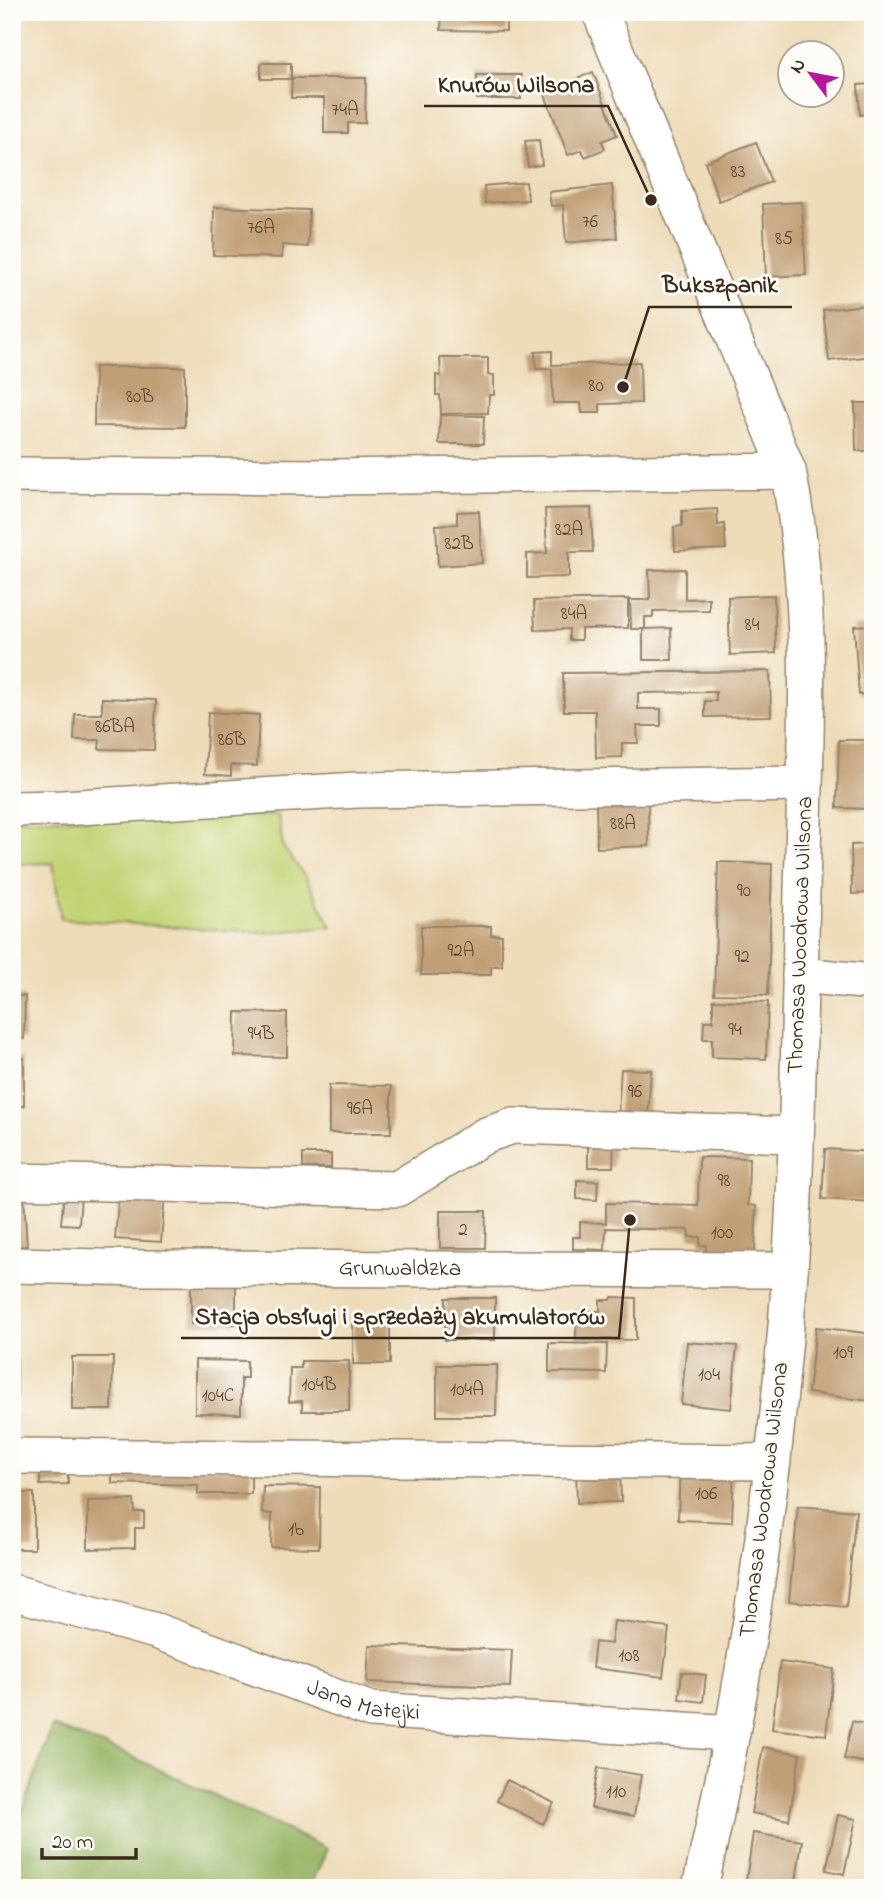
<svg xmlns="http://www.w3.org/2000/svg" width="885" height="1900" viewBox="0 0 885 1900" font-family="'Indie Flower',sans-serif">
<rect width="100%" height="100%" fill="#fdfcf7"/>
<filter id="ink" filterUnits="userSpaceOnUse"><feTurbulence type="fractalNoise" baseFrequency=".0143" numOctaves="2"/><feDisplacementMap in="SourceGraphic" scale="14" xChannelSelector="R" yChannelSelector="G"/><feConvolveMatrix kernelMatrix="1 2 1 2 8 2 1 2 1" color-interpolation-filters="sRGB"/></filter>
<filter id="wash" filterUnits="userSpaceOnUse"><feTurbulence type="fractalNoise" baseFrequency=".00686" numOctaves="4" result="noise"/><feDisplacementMap in="SourceGraphic" scale="28" xChannelSelector="R" yChannelSelector="G"/><feGaussianBlur stdDeviation="1.57" result="paint"/><feColorMatrix in="noise" values="0 0 0 0 0 0 0 0 0 0 0 0 0 0 0 0 0 1.4 0 .05"/><feComposite in="paint" operator="in"/></filter>
<g filter="url(#wash)">
<rect width="100%" height="100%" fill="#eedcb9"/>
<path fill="#c2d375" stroke="#7e7e4a" stroke-width="2" d="M278 815 283 847 306 878 332 927 264 933 61 919 53 863 12 864V819Z"/>
<path fill="#99b566" stroke="#6a7042" stroke-width="2" d="M52 1726 128 1755 327 1849 310 1888 12 1886V1842Z"/>
<g id="blocks">
<path fill="#c19f76" d="M442 12H506V31L441 30Z
M261 63H291V79H261Z
M593 72 617 135 602 141 605 149 585 157 582 150 568 155 544 92Z
M477 75H521V99H477Z
M292 78H366L365 123H348V133H324V98H291Z
M873 84V113L860 115 858 85Z
M539 140 542 165 528 167 525 141Z
M756 142 771 182 719 201 705 162Z
M526 182 528 200 485 203 484 186Z
M612 185 617 238 566 243 563 205 551 206 549 192Z
M802 202 806 275 766 277 763 204Z
M214 207 309 210 308 247 282 245V258L213 255Z
M873 304V356L829 361 823 310Z
M552 351V365L640 362 641 403 600 404V413H582L581 403H553L552 369H536L535 352Z
M440 358H488V375H494V395H489L488 413 441 414 440 395H436V375L441 376Z
M95 367H185V427L94 426Z
M855 403H873V451H856Z
M440 415 484 416 483 444H439Z
M591 508 593 552H569V577L527 578V554L547 553 545 509Z
M717 509 718 525 724 524 726 549 675 551 674 527 682 526V511Z
M479 511 482 563 438 566 436 525 457 524V512Z
M685 569V599L709 598V610L653 611V617H645V629L671 628 672 660H643V629H631L630 600H650L649 570Z
M774 595 776 653 730 655 728 597Z
M628 599V628L581 629V640H569V629L535 630 534 601Z
M873 625V694L859 695 854 626Z
M770 671 771 716 705 717V701H716V692L638 693V709H661V726H637L638 743H622V757L596 758 595 711H564L563 673Z
M102 698 156 700 154 750 99 749 100 740H74L75 714H102Z
M208 712 259 715 257 766 231 765V776L205 774Z
M839 740H873V809L837 808Z
M648 801 649 846 597 848 596 802Z
M873 844V893L852 894 851 845Z
M718 862 772 864 768 995 714 994Z
M421 926H491V935H502V966H491V975H421Z
M12 996H25L24 1039H12Z
M713 1000 768 1002 766 1059 712 1057V1039H703L704 1021H713Z
M236 1012 287 1013V1057L235 1056Z
M12 1058H24V1106H12Z
M621 1069 651 1070 648 1116 618 1114Z
M329 1085 391 1086V1133H329Z
M588 1138 614 1139 613 1167H588Z
M825 1149 873 1152V1202L822 1199Z
M303 1154H331V1168H303Z
M699 1157 749 1158 748 1205 756 1206 755 1261H706V1245H700V1237H689V1230L606 1228 605 1250 573 1249V1237H580V1222L606 1223V1203L698 1205Z
M577 1180 598 1181 597 1200 577 1199Z
M119 1191 165 1195 161 1242 115 1239Z
M64 1193 81 1195 79 1225 61 1224Z
M24 1198 27 1246 12 1247V1199Z
M440 1211H486L485 1248H440Z
M191 1281H236V1324H191Z
M612 1297 636 1298V1340L576 1339 577 1311H600V1300H611Z
M446 1298H495V1340H445Z
M353 1316H390V1364H353Z
M816 1327 873 1334V1371L869 1401 808 1393Z
M687 1342 737 1346 731 1409 681 1404Z
M549 1343 607 1344 606 1373 549 1372Z
M72 1357H113L112 1410H72Z
M12 1358H17V1399L12 1400Z
M195 1360 247 1361V1378H241V1414L195 1413Z
M301 1361H349V1411H302V1401L289 1402 290 1368H301Z
M437 1365H497L496 1416H437Z
M620 1465 621 1502 577 1503 576 1466Z
M680 1466 734 1469 732 1522 678 1520Z
M40 1468H68V1484L40 1485Z
M112 1468H251V1494H198V1485L112 1483Z
M263 1486 320 1487 319 1548 271 1547 272 1514 262 1513Z
M12 1493H34V1549H12Z
M134 1500 135 1512H144V1528H135V1548L88 1549V1501Z
M798 1506 856 1511 846 1607 789 1601Z
M614 1621 669 1628 663 1677 592 1668 595 1642 611 1644Z
M369 1645 512 1650 510 1687 367 1682Z
M780 1662 834 1669 826 1735 772 1729Z
M682 1672 706 1675 703 1702 679 1699Z
M852 1721 873 1726V1764L844 1759Z
M763 1747 800 1754 789 1820 751 1813Z
M598 1768 641 1775 634 1816 591 1808Z
M507 1780 554 1803 543 1824 497 1801Z
M838 1815 856 1819 844 1874 826 1870Z
M753 1833 802 1841 795 1888 745 1887Z"/>
</g>
</g>
<g filter="url(#ink)">
<use href="#blocks" fill-opacity="0" stroke="#94836c" stroke-width="2"/>
<g fill="none" stroke-linecap="round" stroke-linejoin="round">
<defs>
<g id="minor">
<path d="M600 12 788 471C816 608 805 753 802 892 799 1019 798 1146 790 1272 776 1479 746 1685 700 1888"/>
<path d="M12 475 330 477 788 471"/>
<path d="M12 809 62 808 358 790 805 784"/>
<path d="M800 975 873 982"/>
<path d="M12 1181 397 1189 486 1135 513 1126 795 1135"/>
<path id="s1" d="M12 1265 145 1268 790 1270"/>
<path d="M12 1456 773 1462"/>
<path id="s2" d="M12 1592 156 1631 371 1710 732 1733"/>
</g>
</defs>
<use href="#minor" stroke="#94836c" stroke-width="38"/>
<use href="#minor" stroke="#fff" stroke-width="35"/>
</g>
</g>
<g text-anchor="middle" dominant-baseline="central" stroke-width="6" stroke-linejoin="round" paint-order="stroke">
<g font-size="19" fill="#5c4734">
<text x="345" y="110">74A</text>
<text x="738" y="172">83</text>
<text x="590" y="222">76</text>
<text x="261" y="228">76A</text>
<text x="784" y="239">85</text>
<text x="596" y="386">80</text>
<text x="140" y="397">80B</text>
<text x="569" y="530">82A</text>
<text x="459" y="544">82B</text>
<text x="574" y="614">84A</text>
<text x="752" y="625">84</text>
<text x="115" y="727">86BA</text>
<text x="232" y="740">86B</text>
<text x="623" y="824">88A</text>
<text x="744" y="891">90</text>
<text x="461" y="951">92A</text>
<text x="742" y="957">92</text>
<text x="735" y="1030">94</text>
<text x="261" y="1034">94B</text>
<text x="635" y="1092">96</text>
<text x="360" y="1109">96A</text>
<text x="724" y="1181">98</text>
<text x="463" y="1230">2</text>
<text x="722" y="1233">100</text>
<text x="843" y="1353">109</text>
<text x="709" y="1375">104</text>
<text x="319" y="1385">104B</text>
<text x="467" y="1390">104A</text>
<text x="218" y="1396">104C</text>
<text x="706" y="1494">106</text>
<text x="296" y="1530">1b</text>
<text x="629" y="1656">108</text>
<text x="616" y="1792">110</text>
</g>
<g font-size="23" fill="#3b2a1e" stroke="#fdfcf7">
<text transform="translate(801 935) rotate(-88)">Thomasa Woodrowa Wilsona</text>
<text stroke="none"><textPath href="#s1" startOffset="388">Grunwaldzka</textPath></text>
<text transform="translate(765 1500) rotate(-83)">Thomasa Woodrowa Wilsona</text>
<text stroke="none"><textPath href="#s2" startOffset="369">Jana Matejki</textPath></text>
</g>
</g>
<path fill="none" stroke="#3b2a1e" stroke-width="2.5" d="M651 200L608 106H424M623 387L649 307H792M630 1220L619 1338H181"/>
<g fill="#3b2a1e" stroke="#fdfcf7" stroke-width="2.5">
<circle cx="651" cy="200" r="7"/>
<circle cx="623" cy="387" r="7"/>
<circle cx="630" cy="1220" r="7"/>
</g>
<g font-size="24" text-anchor="middle" font-weight="bold" fill="#3b2a1e" stroke="#fdfcf7" stroke-width="6" stroke-linejoin="round" paint-order="stroke">
<text x="516" y="92">Knurów Wilsona</text>
<text x="720" y="292">Bukszpanik</text>
<text x="400" y="1324">Stacja obsługi i sprzedaży akumulatorów</text>
</g>
<rect width="885" height="1900" fill="none" stroke="#fdfcf7" stroke-width="42"/>
<g transform="translate(811 74) rotate(302)"><circle r="33" fill="#fdfcf7" stroke="#afa8a0" stroke-width="2"/>
<path d="M0-5L12 26L0 18L-12 26Z" fill="#b5179e"/>
<text y="-10" font-size="19" font-weight="bold" text-anchor="middle" fill="#3b2a1e">N</text>
</g>
<path d="M42 1848v10h94v-10" fill="none" stroke="#3b2a1e" stroke-width="3.5"/>
<text x="52" y="1848" font-size="21" fill="#3b2a1e" stroke="#fdfcf7" stroke-width="5" paint-order="stroke">20 m</text>
</svg>
